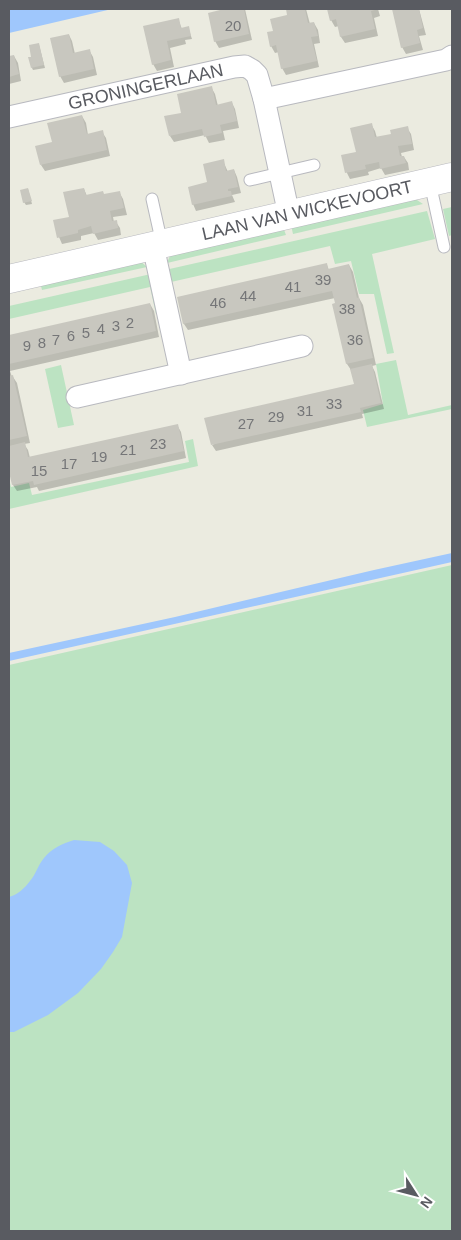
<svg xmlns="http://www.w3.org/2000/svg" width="461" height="1240" viewBox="0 0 461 1240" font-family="Arial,sans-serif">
<rect width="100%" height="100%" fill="#ebebe0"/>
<path fill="#bce3c2" d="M414 198 423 204 293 234 291 225Z
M452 207V235L449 236 443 209Z
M427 211 435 239 372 254 394 353 387 354 374 294H359L351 261 335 264 330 246 171 282 165 270Z
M283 227 286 235 167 263 171 253Z
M139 260 147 267 42 290 40 282Z
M151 274 159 314H156L150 287 9 319V306Z
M396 360 408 415 452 405V409L367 427 363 410 383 404 376 364Z
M61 365 74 425 58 428 45 369Z
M193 439 198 466 9 509V479L11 487 29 483 32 495 189 462 185 441Z
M452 565V1231H9V665Z"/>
<path fill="#9fc7fc" d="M9 9H112L9 33Z
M452 553V562L9 661V653L175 617 374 570Z
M74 840 100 842 114 851 127 865 132 883 122 937 113 952 101 969 78 993 48 1015 14 1032H9V897C17 895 25 888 30 881 36 874 38 865 44 858 52 848 62 844 74 840Z"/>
<path fill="#0003" d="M225 9H245L252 40 219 48 215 41Z
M287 9H306L310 24 314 23 318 30 320 43 314 44 319 67 286 75 282 68 279 52 275 53 271 46 274 32 288 16Z
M328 9H378L380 16 374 18 378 36 345 43 341 37 339 26 335 27 331 20Z
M393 9H419L426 35 419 36 423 50 406 54 402 47Z
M178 19 182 29 188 27 192 39 185 40 186 44 170 48 174 67 157 71 153 64Z
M69 35 72 41 75 54 89 50 93 57 97 75 64 83 60 76Z
M39 45 45 68 33 70 32 68 33 58Z
M14 56 18 63 21 81 9 84V57Z
M211 87 215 94 218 106 232 103 235 109 239 128 223 131 225 140 209 143 205 135 174 142 170 136 182 114Z
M82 116 86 123 88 135 102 132 106 138 110 156 45 171 41 165 53 143Z
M371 124 375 131 377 138 393 135 407 128 411 134 414 150 401 153 402 157H404L408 163 409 170 385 175 381 168 368 172 369 175 350 179 347 173 343 156 357 153Z
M223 161 228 172 234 170 237 177 241 193 232 195 235 202 196 211 193 204 209 183Z
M28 189 32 204 26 205 24 202Z
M84 189 87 196H104L119 192 123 199 127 215 113 217 114 222H116L120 228 121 235 98 240 94 233 81 236V240L62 244 59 237 70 218Z
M327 265 329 270 349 265 353 272 359 298 363 305 376 365 372 366 375 372 384 409 362 414 363 418 216 451 212 445 355 385 351 370 347 364 334 305 336 304 335 298 188 330 184 324 179 298Z
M150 304 154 311 159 337 10 371 12 377H13L17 383 30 443 24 444 28 450 30 458 177 425 181 432 186 458 39 491 37 487 17 491 13 485 9 466V336Z"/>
<path fill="#c8c7bf" d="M224 9H244L249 34 214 42 208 13Z
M286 9H305L308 23 314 22 318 36 311 37 317 61 281 69 276 45 270 47 267 32 273 31 270 19 287 15Z
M327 9H379L371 11 375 29 340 37 336 19 330 21Z
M392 9H419L423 28 417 30 420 43 401 48Z
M179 18 181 28 189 26 191 36 167 41 171 60 152 65 143 26Z
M69 34 73 53 90 49 94 69 59 77 50 38Z
M39 43 44 65 31 68 28 57H31L29 45Z
M14 55 19 74 9 77V56Z
M212 86 216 105 232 101 237 121 220 125 222 133 204 137 202 129 169 136 164 116 181 113 177 94Z
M82 115 87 134 103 130 107 150 40 165 35 146 52 142 47 123Z
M372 123 375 137 391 134 390 130 408 126 412 144 398 146 400 156H404L406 163 380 169 379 162 365 165 366 169 345 173 341 155 356 152 350 128Z
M224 159 226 171 234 169 238 187 228 189V191H231L232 196 192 205 188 187 207 182 203 164Z
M28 188 32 201 23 203 20 190Z
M84 188 86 195 103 191 104 194 120 191 124 208 110 211 112 221 117 220 118 228 93 234 91 226 78 230V233L57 238 53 220 69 217 63 192Z
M327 263 328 269 349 264 357 298 359 297 373 358 346 364 332 304 335 303 332 291 183 324 177 297Z
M150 303 156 331 9 364V335Z
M372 364 381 403 360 408 361 412 211 445 204 418 354 384 350 369Z
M13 375 27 436 9 440V376Z
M178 424 184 451 34 485 33 481 12 485 9 472V446L25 442 28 457Z"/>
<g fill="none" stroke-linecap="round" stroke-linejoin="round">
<defs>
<path id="service" d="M250 180 314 165
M430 183 444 247
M152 199 162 244"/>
<g id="minor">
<path d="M264 99 446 60 452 56"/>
<path id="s1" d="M9 117 234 67 245 66 252 70 257 75 264 99 289 215"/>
<path d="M153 246 181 374"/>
<path d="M77 397 302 346"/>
</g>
<g id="tertiary">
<path id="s2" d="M9 279 452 177"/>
</g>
</defs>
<use href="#service" stroke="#b8b9bf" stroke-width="13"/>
<use href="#minor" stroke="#b8b9bf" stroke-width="23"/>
<use href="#tertiary" stroke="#b8b9bf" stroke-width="29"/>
<use href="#service" stroke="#fff" stroke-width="11"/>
<use href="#minor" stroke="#fff" stroke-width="21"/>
<use href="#tertiary" stroke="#fff" stroke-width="28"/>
</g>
<g text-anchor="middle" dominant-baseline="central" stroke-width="5" stroke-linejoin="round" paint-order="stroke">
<g font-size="15" fill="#757678">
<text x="233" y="25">20</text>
<text x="323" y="279">39</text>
<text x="293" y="286">41</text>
<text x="248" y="295">44</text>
<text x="218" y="302">46</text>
<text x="347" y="308">38</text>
<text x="130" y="322">2</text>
<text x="116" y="325">3</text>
<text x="101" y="328">4</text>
<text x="86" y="332">5</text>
<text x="71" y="335">6</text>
<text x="56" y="339">7</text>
<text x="355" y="339">36</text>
<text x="42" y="342">8</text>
<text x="27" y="345">9</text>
<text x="334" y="403">33</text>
<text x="305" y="410">31</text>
<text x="276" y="416">29</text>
<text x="246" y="423">27</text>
<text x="158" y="443">23</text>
<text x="128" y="449">21</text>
<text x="99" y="456">19</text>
<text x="69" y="463">17</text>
<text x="39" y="470">15</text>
</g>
<g font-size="18" fill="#595b61" stroke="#fff">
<text stroke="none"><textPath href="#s1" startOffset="140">GRONINGERLAAN</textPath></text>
<text stroke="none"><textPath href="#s2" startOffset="306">LAAN VAN WICKEVOORT</textPath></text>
</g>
</g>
<rect width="461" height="1240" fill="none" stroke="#595b61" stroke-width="20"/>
<g transform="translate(416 1195) rotate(126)" stroke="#ffffff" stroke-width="4" paint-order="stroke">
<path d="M0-4L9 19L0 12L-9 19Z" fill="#595b61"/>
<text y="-8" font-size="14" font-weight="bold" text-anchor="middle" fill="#595b61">N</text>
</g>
</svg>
